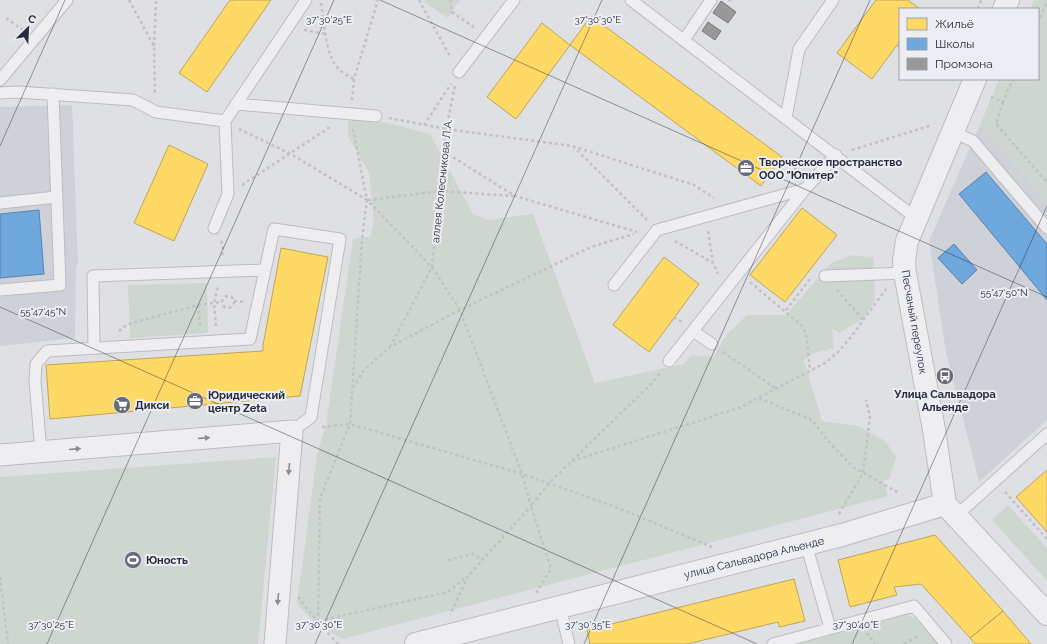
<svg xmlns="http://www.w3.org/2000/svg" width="1047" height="644" viewBox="0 0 1047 644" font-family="Raleway,sans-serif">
<rect width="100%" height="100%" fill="#dfe0e4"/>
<path fill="#cfd1d8" d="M72 105 78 263 76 267 75 338 0 346V107Z
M980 125 1047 201V420L979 482 946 352 929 241Z"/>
<path fill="#cdd7cf" d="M425 0H460L448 18 424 2Z
M1034 0H1047V201L980 125 999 79H1038V9H1030Z
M357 118 388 123 430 134 473 214 488 220 533 214 595 383 683 364 692 355 713 357 728 333 747 315H786L831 263 852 255 873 258 875 300 864 318 839 333 832 328 834 348 814 353 804 360 822 421 858 426 885 441 896 457 890 478 883 481 888 496 342 639 315 623 297 604 317 455 326 424 353 239 370 237 374 223 369 173 348 136V122Z
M207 283 208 333 130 338 128 285Z
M276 457 258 644H0V477Z
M1008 505 1047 548V581L992 520Z
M907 615 915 618 939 644H798Z"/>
<path fill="#ffd966" stroke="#bea559" d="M230 0H271L207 92 179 73Z
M876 0H908L920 9H900V41L872 79 837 53Z
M591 16 782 157 761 186 570 45Z
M542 23 570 45 516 119 487 97Z
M169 145 208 164 174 241 134 223Z
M802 208 837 235 785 302 750 275Z
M281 248 328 257 300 396 50 419 46 365 263 351V345Z
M664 257 699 284 649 352 613 325Z
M1047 470V532L1016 497Z
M935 535 1003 611 970 638 921 584 894 587 897 595 850 607 838 560Z
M794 579 805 621 779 627 778 622 687 644H590L587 630Z
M1003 611 1031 644H975L970 638Z"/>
<path fill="#6fa8dc" stroke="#5982ac" d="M986 172 1047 244V300L959 194Z
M39 210 44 274 0 278V214Z
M954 244 977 270 962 284 938 258Z"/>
<path fill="#999" stroke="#77787d" d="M721 1 736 12 728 23 713 13Z
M708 22 721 31 715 40 702 31Z"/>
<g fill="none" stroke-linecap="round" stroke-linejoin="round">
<defs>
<path id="service" d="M631 0 916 218
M684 40 711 0
M459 72 514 0
M0 80 67 0
M0 93 18 92 133 100 156 112 225 121
M236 104 376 116
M786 118 799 49 833 0
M953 132 973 141 1047 228
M0 203 56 197
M214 228 228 194 225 121 306 0
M825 276 905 273
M614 285 657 230 805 189
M0 290 60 285 53 94
M693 331 712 344
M94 348 93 276 265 270
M669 361 805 189 836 155
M41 452 35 381 36 364 47 351 250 339 274 229 340 239 311 417 292 431
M956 516 1047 434
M806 544 830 628
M560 607 569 644
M773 644 914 606 946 644"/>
<path id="minor" d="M0 455 292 431 275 644"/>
<path id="tertiary" d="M1004 9 1008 0
M945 504 934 430 905 273 904 261 907 241 975 79
M945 504 1047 614
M416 644 842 535 945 504"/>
</defs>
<use href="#service" stroke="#bcbdc1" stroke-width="13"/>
<use href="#minor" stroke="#bcbdc1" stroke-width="23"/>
<use href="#tertiary" stroke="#bcbdc1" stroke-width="24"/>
<path stroke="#c1c1c7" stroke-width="2.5" stroke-dasharray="3 3" stroke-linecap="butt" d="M129 0 154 46 155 95
M419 0 451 58
M450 0 452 12 475 28
M728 0H734
M321 3C324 22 325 45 333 61 337 70 346 75 354 79
M978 9 981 0
M6 18 23 30
M1038 23 1047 2
M304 30 326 34
M897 45 900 47
M154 46 156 0
M991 97 1003 102 1013 79
M352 100 354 79 378 0
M1003 102 996 124 1047 182
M389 118 446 129 572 146 694 185 714 198
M424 125 451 84
M239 129 291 154 367 200 432 267 460 310 522 474 531 506 468 576 450 615
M573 146 647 220
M852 150 932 125
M443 151 515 196 637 232
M242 185 330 127
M368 200 440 191 514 196
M708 231 713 263 718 274
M221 241 223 244 222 257
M675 241 713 263
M750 282 802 326 806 334 810 370
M837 290 863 320
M222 302a6 6 0 1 1 12 0a6 6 0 1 1-12 0Z
M234 301 244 302
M198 305 200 327
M786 310 810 279
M674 317 682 322
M216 326 214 303 218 286
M119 331 128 324 198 305 221 302
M390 347 432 267 446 129 455 86
M723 352 775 388
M353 388 364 370 390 347 460 310 591 247 634 234
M759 398 812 420 828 441 853 467 899 493
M322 427 350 424 522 474 618 508 712 547
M572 461 739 408 825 363 838 352 851 337 886 289
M1005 492 1047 539
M839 514 863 473 870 416 866 400
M448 560 473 554 483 560
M0 577 8 644
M536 593 551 569 531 506 548 484 653 382 661 372
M298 597 317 621
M296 626 448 592 466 577
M867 633 875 644
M338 644 318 622 320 498 350 424 362 240 367 200 353 129
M904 644 919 635"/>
<use href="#service" stroke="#eeeef1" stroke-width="11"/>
<use href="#minor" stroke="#eeeef1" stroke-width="21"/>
<use href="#tertiary" stroke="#eeeef1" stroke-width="22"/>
</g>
<defs><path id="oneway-solid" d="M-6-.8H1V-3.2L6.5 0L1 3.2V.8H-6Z"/></defs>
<g fill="#8a8c96">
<use href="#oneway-solid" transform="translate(204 438) rotate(-5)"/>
<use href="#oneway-solid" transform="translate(75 449) rotate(-5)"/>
<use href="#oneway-solid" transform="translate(289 469) rotate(95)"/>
<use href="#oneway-solid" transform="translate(278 599) rotate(95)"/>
</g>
<path fill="none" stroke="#272b3c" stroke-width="1" stroke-opacity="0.45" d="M380 0 1047 297M0 146 65 0M0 307 757 644M47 644 334 0M315 644 602 0M584 644 870 0M852 644 1047 206"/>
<defs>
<symbol id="office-disc" viewBox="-11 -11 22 22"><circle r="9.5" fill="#676a77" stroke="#eceef4"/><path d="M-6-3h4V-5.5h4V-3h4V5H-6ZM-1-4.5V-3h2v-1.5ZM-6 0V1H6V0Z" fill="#fff"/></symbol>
<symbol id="bus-disc" viewBox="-11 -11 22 22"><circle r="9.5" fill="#676a77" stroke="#eceef4"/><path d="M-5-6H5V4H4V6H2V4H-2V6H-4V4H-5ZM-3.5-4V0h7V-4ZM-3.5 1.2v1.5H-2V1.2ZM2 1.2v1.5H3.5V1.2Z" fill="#fff"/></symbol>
<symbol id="supermarket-disc" viewBox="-11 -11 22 22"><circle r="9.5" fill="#676a77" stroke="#eceef4"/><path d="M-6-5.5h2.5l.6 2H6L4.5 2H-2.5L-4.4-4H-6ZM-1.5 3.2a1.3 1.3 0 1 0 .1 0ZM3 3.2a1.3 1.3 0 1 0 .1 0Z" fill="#fff"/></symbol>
<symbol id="stadium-disc" viewBox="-11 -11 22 22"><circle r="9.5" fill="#676a77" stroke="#eceef4"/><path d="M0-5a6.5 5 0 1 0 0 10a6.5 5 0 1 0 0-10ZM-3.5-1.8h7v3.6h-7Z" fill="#fff"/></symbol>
</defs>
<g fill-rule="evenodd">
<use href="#office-disc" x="736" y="158" width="20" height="20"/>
<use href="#bus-disc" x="935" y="366" width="20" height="20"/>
<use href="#office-disc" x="185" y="391" width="20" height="20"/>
<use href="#supermarket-disc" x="112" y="395" width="20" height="20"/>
<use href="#stadium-disc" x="123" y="550" width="20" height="20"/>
</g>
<g text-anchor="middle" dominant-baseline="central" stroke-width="4" stroke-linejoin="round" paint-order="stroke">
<g font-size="11" font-weight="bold" fill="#272b3c" stroke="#eceef4" text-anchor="start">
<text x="759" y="162">Творческое пространство<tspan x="759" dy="13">ООО "Юпитер"</tspan></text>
<text x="945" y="394" text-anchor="middle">Улица Сальвадора<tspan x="945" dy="13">Альенде</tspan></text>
<text x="208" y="395">Юридический<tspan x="208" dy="13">центр Zeta</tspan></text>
<text x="135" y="405">Дикси</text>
<text x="146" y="560">Юность</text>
</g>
<g font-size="11" fill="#272b3c" stroke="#eceef4">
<text transform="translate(442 181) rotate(-84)">аллея Колесникова Л.А.</text>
<text transform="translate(914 322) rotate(80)">Песчаный переулок</text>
<text transform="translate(754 558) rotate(-14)">улица Сальвадора Альенде</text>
</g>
</g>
<g font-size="10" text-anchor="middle" fill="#272b3c" stroke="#eceef4" stroke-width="4" stroke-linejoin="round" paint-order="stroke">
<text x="329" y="23">37°30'25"E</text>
<text x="598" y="23">37°30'30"E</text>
<text x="1004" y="296">55°47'50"N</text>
<text x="43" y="315">55°47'45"N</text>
<text x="51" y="628">37°30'25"E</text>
<text x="319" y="628">37°30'30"E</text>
<text x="588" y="628">37°30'35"E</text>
<text x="856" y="628">37°30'40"E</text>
</g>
<rect x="899" y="8" width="140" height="72" fill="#eceef4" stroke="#9da0aa"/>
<rect x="907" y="18" width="20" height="12" fill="#ffd966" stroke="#9da0aa"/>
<text x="935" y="28" font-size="12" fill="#272b3c">Жильё</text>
<rect x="907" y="38" width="20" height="12" fill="#6fa8dc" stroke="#9da0aa"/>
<text x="935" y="48" font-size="12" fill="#272b3c">Школы</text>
<rect x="907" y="58" width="20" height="12" fill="#999999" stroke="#9da0aa"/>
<text x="935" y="68" font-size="12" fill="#272b3c">Промзона</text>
<g transform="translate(28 28) rotate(24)" stroke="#eceef4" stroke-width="3" paint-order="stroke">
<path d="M0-3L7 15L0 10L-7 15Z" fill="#272b3c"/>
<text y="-6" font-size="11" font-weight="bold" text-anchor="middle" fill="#272b3c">С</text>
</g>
</svg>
